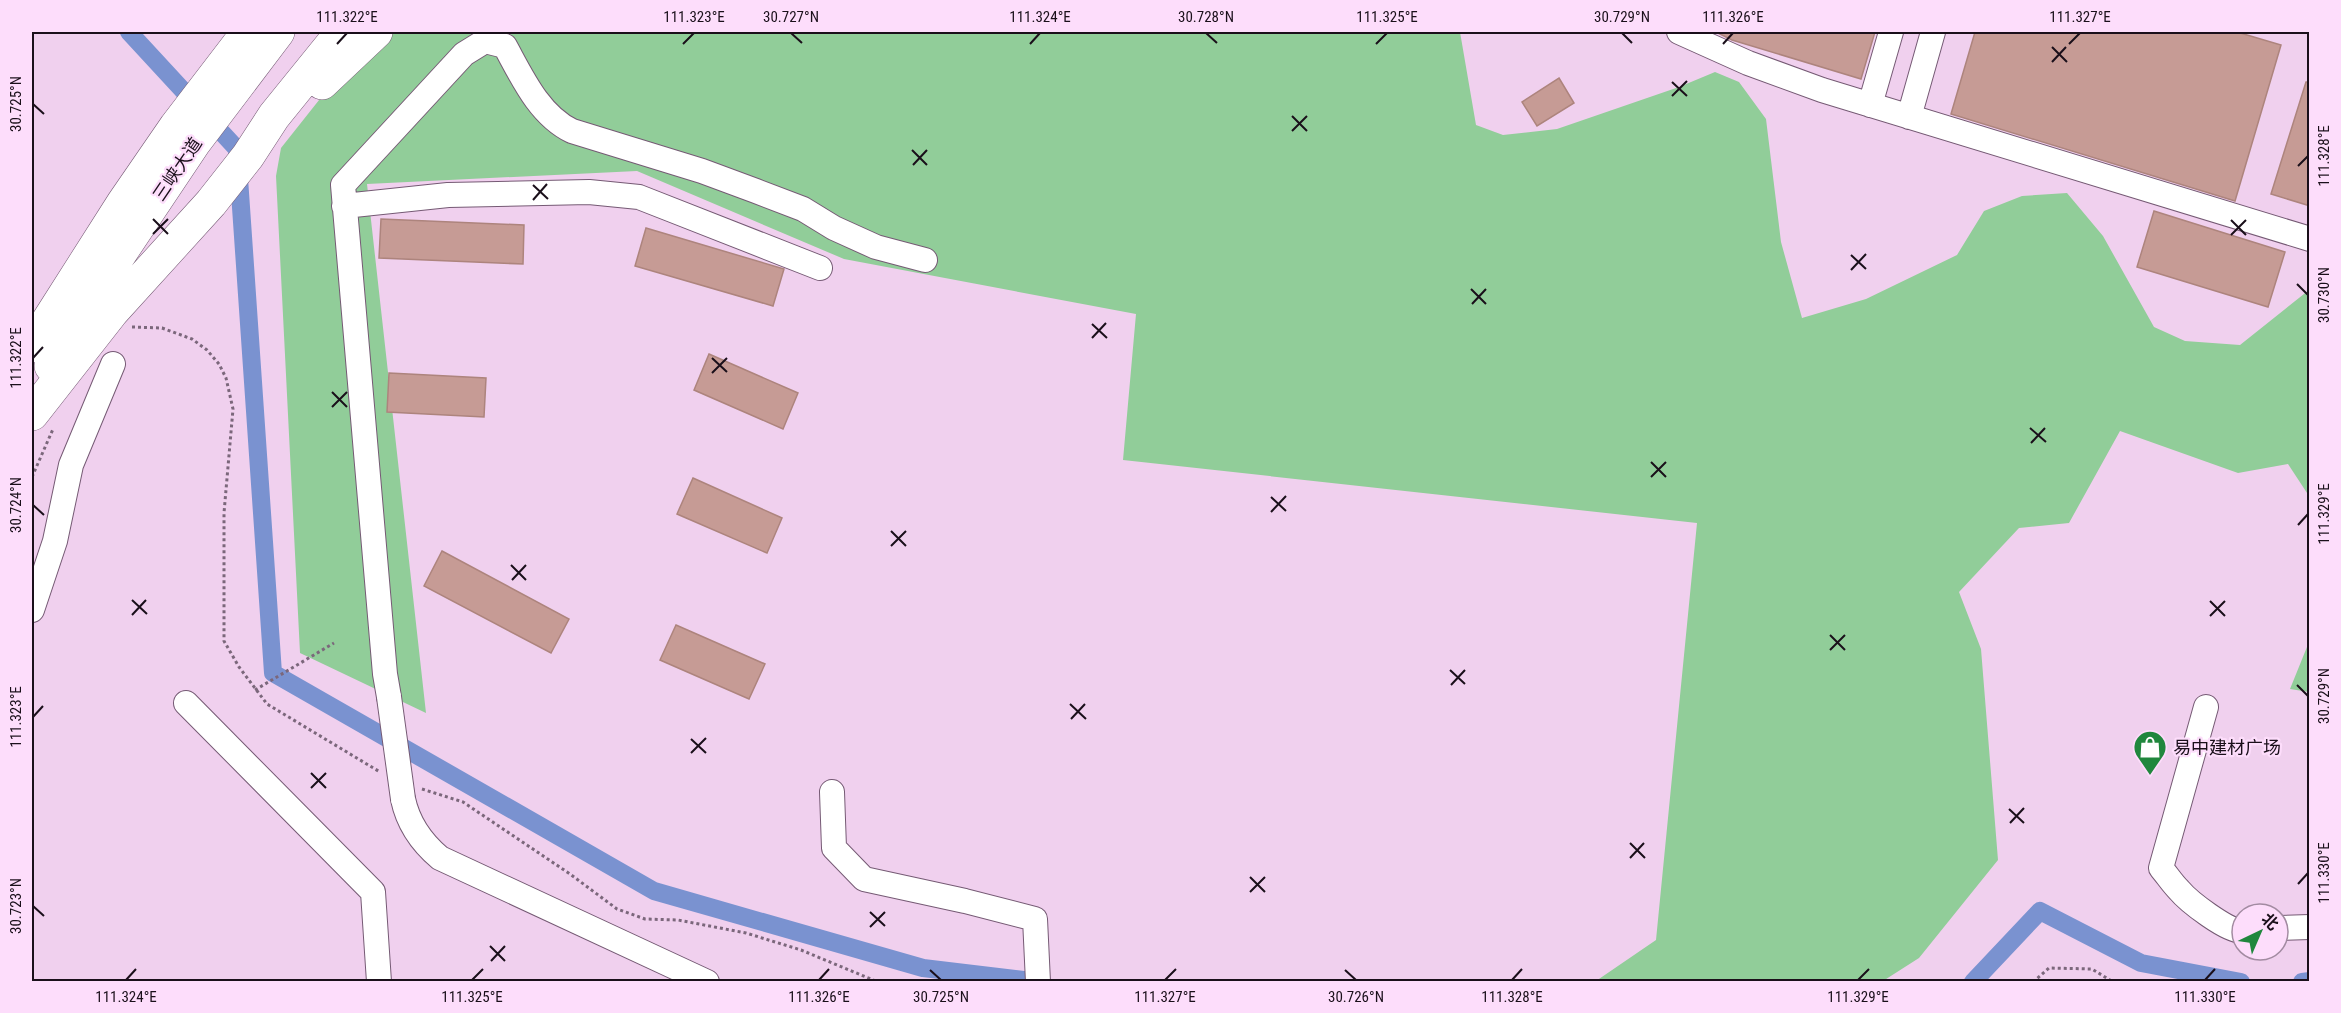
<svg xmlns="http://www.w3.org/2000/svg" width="2341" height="1013" viewBox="0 0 2341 1013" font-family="'Roboto Condensed','Noto Sans SC',sans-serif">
<rect width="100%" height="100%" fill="#f0d0ee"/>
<path fill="#91cd99" d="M373 32H1460L1476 125 1503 135 1557 129 1679 87 1715 72 1739 82 1766 119 1781 242 1802 318 1866 299 1957 255 1984 211 2022 196 2067 193 2103 236 2154 327 2185 341 2240 345 2309 290V496L2288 464 2238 473 2120 431 2069 523 2019 528 1959 592 1981 649 1998 860 1919 958 1883 981H1596L1656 940 1697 523 1123 460 1136 314 844 259 637 171 367 184 426 713 300 653 276 176 281 148Z
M2309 642V692L2290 689Z"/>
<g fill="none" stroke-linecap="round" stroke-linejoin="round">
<path stroke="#7a92d0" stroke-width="18" d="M129 32 237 149 273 673 654 891 923 968 1041 982
M1973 982 2040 911 2141 963 2241 982
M2302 982 2310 981"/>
</g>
<path fill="#c69b95" stroke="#ad847d" stroke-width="1.5" d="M1716 32H1875L1861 79 1732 40Z
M1975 32H2237L2281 45 2235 201 1951 114Z
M1559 78 1574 103 1537 126 1522 102Z
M2306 82H2310V206L2271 194Z
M2154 211 2285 252 2268 307 2137 267Z
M381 219 524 225 523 264 379 258Z
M646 228 784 269 773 306 635 266Z
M709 354 798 393 783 429 694 390Z
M389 373 486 378 484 417 387 412Z
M693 478 782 518 767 553 677 514Z
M442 551 569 619 551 653 424 586Z
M676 625 765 664 749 699 660 660Z"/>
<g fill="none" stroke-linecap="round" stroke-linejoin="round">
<defs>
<path id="minor" d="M1679 32 1748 63 1822 90 2310 239
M1870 105 1891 32
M1909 117 1933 32
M344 206 448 195 589 192 639 197 820 268
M32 610 55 541 71 465 113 364
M389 697 385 674 343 185 464 54 485 41 505 46C522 77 539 115 572 131L702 171 756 191 803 209 834 228 876 247 925 260
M186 703 373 892 379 982
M2206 707 2161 868C2167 875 2172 883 2179 890 2189 902 2227 931 2242 931
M832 792 834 848 864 879 965 901 1035 919 1038 982
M403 799C408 823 421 842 440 858L707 982
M2278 928 2310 927"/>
<path id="highway" d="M322 83 376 32
M32 346 123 203 176 126 248 32
M51 366 67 333 194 143 278 32
M32 414 112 312 211 203 248 156 274 116 342 32"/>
</defs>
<use href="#minor" stroke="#755a74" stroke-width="26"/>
<use href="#highway" stroke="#755a74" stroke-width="34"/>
<path stroke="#7b677b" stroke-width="3" stroke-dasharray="3 3" stroke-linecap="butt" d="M132 327 162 328 192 339 207 350 219 364 226 378 233 409 224 513V641L239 667 267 704 380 772
M32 477 53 429
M255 690 334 643
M422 789 463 802 570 874 617 909 645 919 678 920 746 933 801 950 878 982
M2033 982 2049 968 2092 969 2113 982"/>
<use href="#minor" stroke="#fff" stroke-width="24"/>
<use href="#highway" stroke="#fff" stroke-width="33"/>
<defs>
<path id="minor-bridge" d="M389 697 403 799"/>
</defs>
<use href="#minor-bridge" stroke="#755a74" stroke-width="26" stroke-linecap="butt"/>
<use href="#minor-bridge" stroke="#fff" stroke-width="24"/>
</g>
<path fill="none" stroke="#1a0f1a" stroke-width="2" d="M791 33 802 43M1206 33 1217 43M1622 33 1632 43M337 44 347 33M683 44 694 33M1030 44 1040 33M1376 44 1387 33M1723 44 1733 33M2069 44 2080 33M2052 47 2067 62M2052 62 2066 47M1672 82 1687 96M1672 96 1687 81M33 104 44 114M1292 116 1307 131M1292 131 1307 116M912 150 927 165M913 165 927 150M2298 166 2308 156M533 185 548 199M533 200 547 184M153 219 168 234M2231 220 2246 235M153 234 168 219M2231 235 2246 220M1851 255 1866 269M1851 270 1866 254M2297 284 2308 295M1471 289 1486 304M1472 304 1486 289M1092 324 1107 338M1092 338 1106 323M33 358 43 347M712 358 727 372M712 373 727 358M332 392 347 407M332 407 347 392M2030 428 2046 442M2031 443 2045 428M1651 462 1666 477M1651 477 1666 462M1271 497 1286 511M33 505 44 515M1271 512 1286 496M2298 525 2308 514M891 531 906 546M891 546 906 531M511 565 526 580M512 580 526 565M132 600 147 614M2210 601 2225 616M132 615 146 600M2210 616 2225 601M1830 635 1845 650M1830 650 1845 635M1450 670 1465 684M1451 685 1465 670M2297 685 2308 696M1070 704 1086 719M33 717 43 706M1071 719 1085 704M691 739 706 753M691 753 706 738M311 773 326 788M311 788 326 773M2009 809 2024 823M2010 823 2024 808M1630 843 1645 858M1630 858 1644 843M1250 877 1265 892M2298 884 2308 873M1250 892 1265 877M33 906 44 916M870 912 885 926M870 927 885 912M490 946 505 961M491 961 505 946M930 970 941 980M1345 970 1356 980M126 980 136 969M472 980 483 969M819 980 829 969M1165 980 1176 969M1512 980 1522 969M1858 980 1869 969M2205 980 2215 969"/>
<defs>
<symbol id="shop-pin" viewBox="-11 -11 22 30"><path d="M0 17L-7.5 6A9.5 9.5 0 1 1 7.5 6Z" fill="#20873d" stroke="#fdddfb"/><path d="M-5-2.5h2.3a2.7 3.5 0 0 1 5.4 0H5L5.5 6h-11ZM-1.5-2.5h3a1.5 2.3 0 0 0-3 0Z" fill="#fff"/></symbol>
</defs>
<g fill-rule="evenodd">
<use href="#shop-pin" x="2131" y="728" width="38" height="52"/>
</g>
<g text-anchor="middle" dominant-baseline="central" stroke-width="4.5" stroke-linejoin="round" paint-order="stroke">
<g font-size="18" fill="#1a0f1a" stroke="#fdddfb">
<text transform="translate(177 169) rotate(-56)">三峡大道</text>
</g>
<g font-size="18" fill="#1a0f1a" stroke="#fdddfb" text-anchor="start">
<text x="2173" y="747">易中建材广场</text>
</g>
</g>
<rect width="2341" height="1013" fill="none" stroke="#fdddfb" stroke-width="66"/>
<g transform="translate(2260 932) rotate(44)"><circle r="28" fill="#fdddfb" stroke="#a28ba1" stroke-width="1.5"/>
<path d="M0-4.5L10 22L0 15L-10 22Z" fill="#20873d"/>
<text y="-9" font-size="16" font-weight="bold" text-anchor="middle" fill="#1a0f1a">北</text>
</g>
<rect x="33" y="33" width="2275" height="947" fill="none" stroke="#1a0f1a" stroke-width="2"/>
<g font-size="15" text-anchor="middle" fill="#1a0f1a">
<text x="347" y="22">111.322°E</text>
<text x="694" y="22">111.323°E</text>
<text x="791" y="22">30.727°N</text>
<text x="1040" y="22">111.324°E</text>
<text x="1206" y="22">30.728°N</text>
<text x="1387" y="22">111.325°E</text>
<text x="1622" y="22">30.729°N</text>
<text x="1733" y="22">111.326°E</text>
<text x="2080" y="22">111.327°E</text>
<text transform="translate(16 104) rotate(-90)" y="5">30.725°N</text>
<text transform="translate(2324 156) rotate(-90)" y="5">111.328°E</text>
<text transform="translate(2324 295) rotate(-90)" y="5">30.730°N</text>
<text transform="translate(16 358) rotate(-90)" y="5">111.322°E</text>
<text transform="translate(16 505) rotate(-90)" y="5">30.724°N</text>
<text transform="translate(2324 514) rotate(-90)" y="5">111.329°E</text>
<text transform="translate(2324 696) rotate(-90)" y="5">30.729°N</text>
<text transform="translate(16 717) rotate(-90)" y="5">111.323°E</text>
<text transform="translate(2324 873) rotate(-90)" y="5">111.330°E</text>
<text transform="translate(16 906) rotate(-90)" y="5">30.723°N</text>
<text x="126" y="1002">111.324°E</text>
<text x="472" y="1002">111.325°E</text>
<text x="819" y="1002">111.326°E</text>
<text x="941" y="1002">30.725°N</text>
<text x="1165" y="1002">111.327°E</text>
<text x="1356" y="1002">30.726°N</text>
<text x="1512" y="1002">111.328°E</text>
<text x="1858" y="1002">111.329°E</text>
<text x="2205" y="1002">111.330°E</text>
</g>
</svg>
